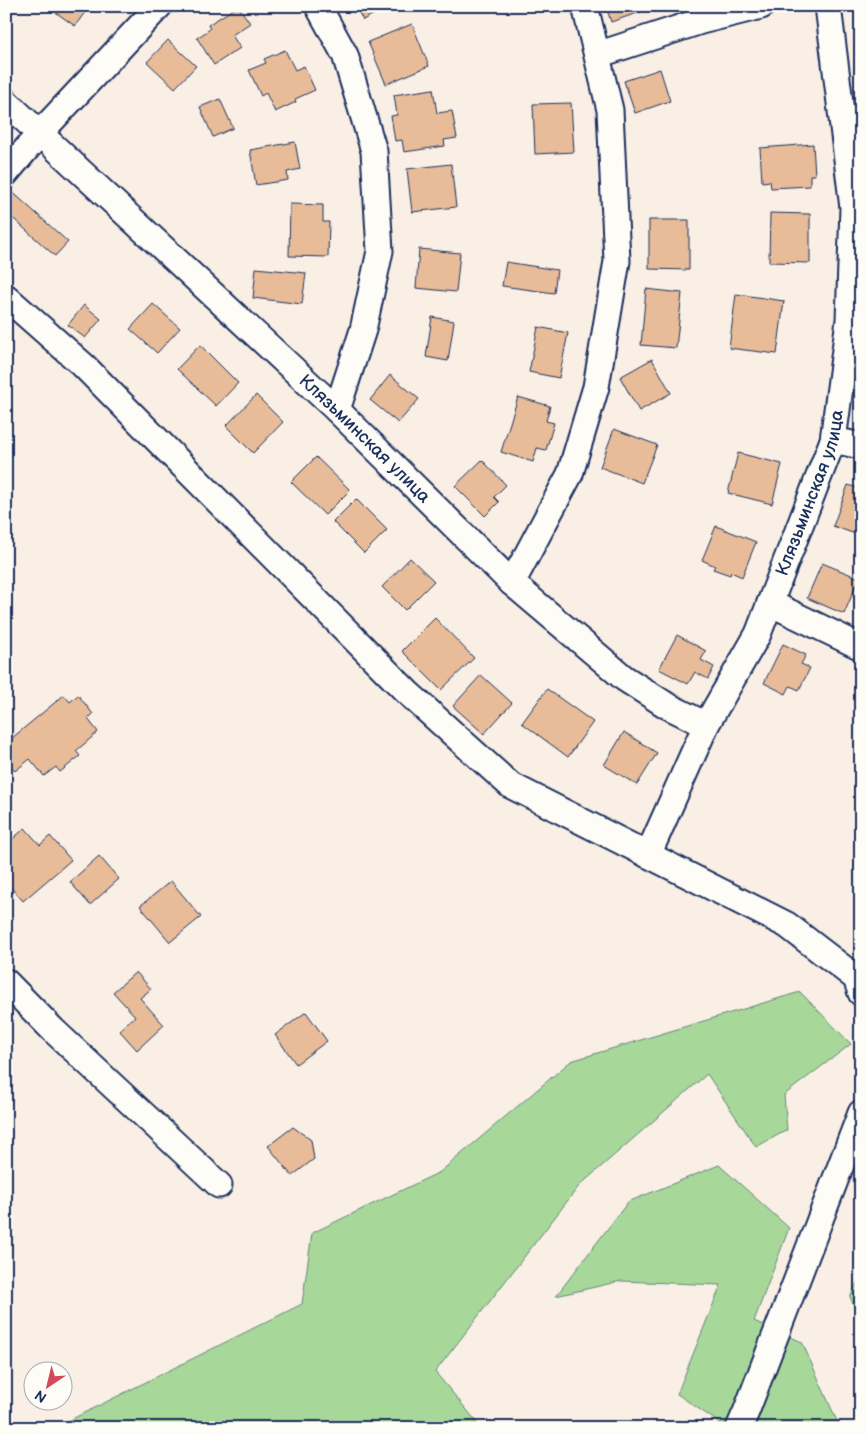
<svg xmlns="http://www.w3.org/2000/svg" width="867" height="1434" viewBox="0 0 867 1434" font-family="'Balsamiq Sans',sans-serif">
<rect width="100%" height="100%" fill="#f9efe4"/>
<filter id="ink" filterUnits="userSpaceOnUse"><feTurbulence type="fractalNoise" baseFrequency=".02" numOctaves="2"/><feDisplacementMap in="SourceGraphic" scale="10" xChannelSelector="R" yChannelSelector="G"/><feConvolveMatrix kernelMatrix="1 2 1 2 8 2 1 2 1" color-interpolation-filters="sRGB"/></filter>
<g filter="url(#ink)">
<path fill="#a8d899" stroke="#62847c" d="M800 992 851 1044 784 1095 787 1130 756 1147 707 1074 579 1186 435 1372 477 1422 471 1428H54L302 1304 312 1233 440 1172 571 1061Z
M719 1165 789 1228 754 1321 802 1342 840 1428H727L677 1394 721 1285 621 1281 556 1296 628 1202Z
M861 1275V1321L850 1297Z"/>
<path fill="#e8bc98" stroke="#1b2f5e" d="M54 6H86L88 8 75 26 51 9Z
M238 6 250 23 232 35 240 48 214 65 197 38 210 29 208 25Z
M355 6H388L363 20Z
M606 6H655V7L611 22Z
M412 24 429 66 386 84 368 42Z
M168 40 196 66 175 88 147 62Z
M285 50 295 70 304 66 315 90 295 99 296 102 275 112 266 93 261 96 249 70 266 63 264 59Z
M660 69 670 101 635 113 624 81Z
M433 89 437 113 452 111 457 138 444 140 445 146 404 152 402 140 395 141 391 116 397 115 394 95Z
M220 99 233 128 213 137 200 107Z
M571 103 574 152 535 154 533 104Z
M295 142 300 169 287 172 288 180 256 185 250 150Z
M813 144 815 175H810V186L771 188 770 181 762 182 760 148Z
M451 164 456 207 412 212 407 169Z
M8 188 68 242 55 256 6 212V190Z
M290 204 323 205V222H329L328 257 289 256Z
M770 213 810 214V263L769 262Z
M649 220H689V270L649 269Z
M419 249 460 253 456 292 416 288Z
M506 262 557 270 554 293 502 286Z
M256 268 306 273 302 304 253 298Z
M646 289 682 293 676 348 641 345Z
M736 294 784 301 777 354 729 348Z
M153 304 180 328 157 353 130 329Z
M84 305 101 319 85 338 68 325Z
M432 317 454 321 448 361 426 357Z
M538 327 568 333 559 378 529 372Z
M200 345 238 383 216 406 177 369Z
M652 359 671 393 639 411 620 377Z
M390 375 419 399 398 423 370 400Z
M256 395 283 422 253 453 226 426Z
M518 397 550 406 546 421 554 423 546 450 537 448 533 462 501 452Z
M614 429 657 445 642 483 600 467Z
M738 453 782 464 772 504 728 493Z
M316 457 350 490 325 515 291 482Z
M482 460 506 485 494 497 499 502 485 516 455 486Z
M848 485 861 489V536L833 526Z
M356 499 387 530 364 553 333 522Z
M716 526 756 542 742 577 731 572 730 575 713 569 715 566 702 560Z
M410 558 434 581 405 610 382 587Z
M822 563 859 578 844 614 807 598Z
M435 618 474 658 441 690 402 651Z
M677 635 706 651 701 660 714 667 708 679 695 672 688 684 659 669Z
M783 644 806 655 801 664 810 668 799 690 790 686 786 694 764 683Z
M481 675 512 703 484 734 453 706Z
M547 689 593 722 568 757 522 723Z
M64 695 70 702 78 695 93 714 88 719 98 732 76 751 80 756 60 772 56 767 44 776 30 759 15 771 6 761V743Z
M624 732 657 753 637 785 604 765Z
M25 828 40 845 50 836 71 860 23 901 6 882V845Z
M99 856 119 879 90 905 70 882Z
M171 881 201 917 170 942 140 906Z
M136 972 151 989 140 998 164 1025 137 1050 119 1030 135 1016 113 992Z
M306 1012 327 1041 296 1064 275 1035Z
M293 1127 311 1140 314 1159 292 1176 268 1146Z"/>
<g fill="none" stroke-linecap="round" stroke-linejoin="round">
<defs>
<g id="street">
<path d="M318 6 345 55 374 151 380 251 363 330 337 410"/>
<path d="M597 55 701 21 761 6"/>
<path id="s1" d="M6 102 337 410 512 583 624 678 666 705 706 725"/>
<path d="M6 173 40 133 159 6"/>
<path d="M6 297 83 365 408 693 510 785 787 925 856 978 861 993"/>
<path d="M833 440 861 446"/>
<path d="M512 583 570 474 596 387 617 261 610 110 585 6"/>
<path d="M770 603 861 647"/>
<path id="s2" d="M648 855 706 725 758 634 833 440 849 320 853 208 828 6"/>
<path d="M6 982 53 1030 219 1185"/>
<path d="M739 1428 746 1412 861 1113"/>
</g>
</defs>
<use href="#street" stroke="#1b2f5e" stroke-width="29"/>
<use href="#street" stroke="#fdfcf7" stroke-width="25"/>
</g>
</g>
<g text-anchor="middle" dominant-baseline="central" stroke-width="4.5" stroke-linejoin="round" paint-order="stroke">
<g font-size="18" fill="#1b2f5e" stroke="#fdfcf7">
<text stroke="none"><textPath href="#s1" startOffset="492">Клязьминская улица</textPath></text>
<text stroke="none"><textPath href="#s2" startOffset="398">Клязьминская улица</textPath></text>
</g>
</g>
<rect width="867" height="1434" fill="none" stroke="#fdfcf7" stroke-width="25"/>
<rect x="12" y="12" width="842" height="1409" fill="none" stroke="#1b2f5e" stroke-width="2" filter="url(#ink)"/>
<g transform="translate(48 1386) rotate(215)"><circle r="24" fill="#fdfcf7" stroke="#a3aaba"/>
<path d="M0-4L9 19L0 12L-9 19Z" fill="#d1495b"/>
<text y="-8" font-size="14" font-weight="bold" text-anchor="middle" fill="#1b2f5e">N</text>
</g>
</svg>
